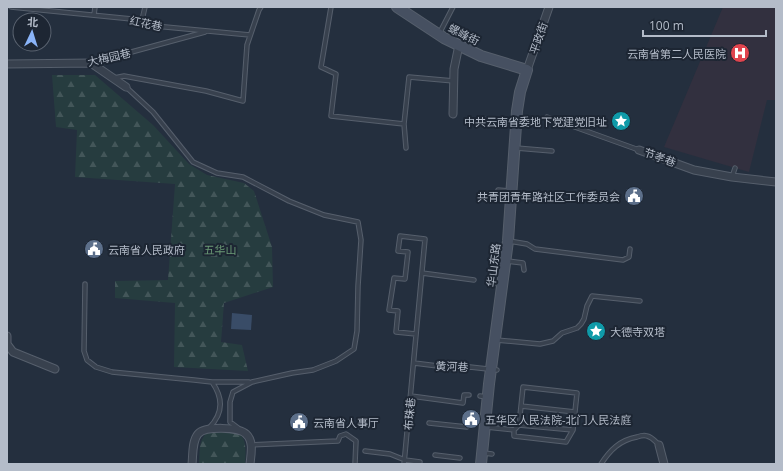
<svg xmlns="http://www.w3.org/2000/svg" width="783" height="471" viewBox="0 0 783 471" font-family="'Open Sans','Noto Sans SC',sans-serif">
<defs>
<pattern id="forest-firs" width="22" height="20" patternUnits="userSpaceOnUse"><rect width="22" height="20" fill="#263c3f"/><path d="M5 1l3.5 6h-7zM16 11l3.5 6h-7z" fill="#435659"/></pattern>
</defs>
<rect width="100%" height="100%" fill="#242f3e"/>
<path fill="#32303f" d="M723 7H776V100H767L749 172 664 147Z"/>
<path fill="url(#forest-firs)" d="M52 75H95L153 125 189 164 207 175 244 183 254 191 272 247 273 287 224 303 221 342 242 345 248 371 174 367 175 303 115 298V281L168 280 175 184 75 177 77 130 56 127Z
M209 431C240 433 248 428 245 464H199C200 451 198 439 209 431Z"/>
<path fill="#394c67" d="M232 313 252 315 251 330 231 329Z"/>
<g fill="none" stroke-linecap="round" stroke-linejoin="round">
<defs>
<path id="lane" d="M11 7 142 20 155 26 250 35
M331 7 321 67 336 74 331 116 404 124 406 148
M94 15 95 7
M142 20 145 7
M439 34 453 7
M91 63 205 32
M114 78 124 76 206 91 243 101 247 45 259 10 261 7
M126 87 153 112 193 162 217 173 243 177 289 201 324 215 358 222 361 240 358 286 357 331 354 349 336 361 313 370 292 373 252 382 233 392 230 402V422L238 428
M547 117 639 150
M479 119 514 122
M404 124 409 77 454 81
M516 148 552 151
M732 177 735 168
M498 190 511 191
M509 241 527 244 535 249 623 260 629 257 630 249
M507 261 523 263 524 270
M422 273 474 280
M490 283 502 284
M85 284 84 351 87 360 96 367 112 372 194 380 212 382C224 399 223 414 209 428
M496 340 540 344 553 341 562 333 577 328 581 324 584 319 587 306 592 296 640 301
M414 363 462 369 470 367 497 370
M212 382H249
M411 396 463 403 464 395H469
M480 396 487 397
M521 406 575 412
M429 423 467 427
M486 427 514 430 519 425 573 430 577 393 523 387 519 425
M514 430V436L566 442 573 430
M251 445 338 441 340 436 346 434 356 441 355 464
M365 451 390 454 405 460 420 462
M483 453 492 454
M435 455 460 458
M404 464 425 239 400 236 398 251 408 252 405 279 394 278 389 310 398 311 396 332 416 334
M601 464C610 450 620 440 637 437 640 436 644 435 647 436 652 437 655 441 659 445"/>
<path id="street" d="M7 64 91 63 126 87
M527 70 549 7
M453 114 454 69 459 45
M639 150 694 170 732 177 776 182
M7 336V344L13 352 55 369
M659 445 664 464
M192 464C193 455 192 441 198 434 205 426 239 427 246 434 254 441 251 454 250 464"/>
<path id="secondary" d="M397 7 444 38 481 56 527 70 520 92 517 111 508 241 489 384 481 464"/>
</defs>
<use href="#lane" stroke="#565f6c" stroke-width="5.5"/>
<use href="#street" stroke="#565f6c" stroke-width="9"/>
<use href="#secondary" stroke="#565f6c" stroke-width="12"/>
<use href="#lane" stroke="#38414e" stroke-width="3.5"/>
<use href="#street" stroke="#38414e" stroke-width="7"/>
<use href="#secondary" stroke="#465061" stroke-width="10"/>
</g>
<defs>
<symbol id="hospital-disc" viewBox="-11 -11 22 22"><circle r="9.5" fill="#e0444e" stroke="#1d2633"/><path d="M-5-5h3v3.5h4V-5h3V5h-3V1.5h-4V5h-3Z" fill="#fff"/></symbol>
<symbol id="sight-disc" viewBox="-11 -11 22 22"><circle r="9.5" fill="#0f9aa8" stroke="#1d2633"/><path d="M0-6L1.8-2.2L6-1.7L2.9 1.2L3.7 5.4L0 3.3L-3.7 5.4L-2.9 1.2L-6-1.7L-1.8-2.2Z" fill="#fff"/></symbol>
<symbol id="civic-disc" viewBox="-11 -11 22 22"><circle r="9.5" fill="#5c6f8a" stroke="#1d2633"/><path d="M-.6-6.5H3V-4.5H.6V-3L4-1V1h2V6H-6V1h2V-1L-.6-3ZM-1.2 2.5V6h2.4V2.5Z" fill="#fff"/></symbol>
</defs>
<g fill-rule="evenodd">
<use href="#hospital-disc" x="729" y="42" width="22" height="22"/>
<use href="#sight-disc" x="610" y="110" width="22" height="22"/>
<use href="#civic-disc" x="623" y="185" width="22" height="22"/>
<use href="#civic-disc" x="83" y="238" width="22" height="22"/>
<use href="#sight-disc" x="585" y="320" width="22" height="22"/>
<use href="#civic-disc" x="460" y="408" width="22" height="22"/>
<use href="#civic-disc" x="288" y="411" width="22" height="22"/>
</g>
<g text-anchor="middle" dominant-baseline="central" stroke-width="4" stroke-linejoin="round" paint-order="stroke">
<g font-size="11" fill="#b4bcc9" stroke="#1d2633">
<text transform="translate(146 23) rotate(12)">红花巷</text>
<text transform="translate(464 34) rotate(26)">螺峰街</text>
<text transform="translate(538 38) rotate(-71)">平政街</text>
<text transform="translate(109 57) rotate(-13)">大梅园巷</text>
<text transform="translate(660 157) rotate(20)">节孝巷</text>
<text transform="translate(493 265) rotate(-83)">华山东路</text>
<text transform="translate(452 366) rotate(2)">黄河巷</text>
<text transform="translate(409 414) rotate(-85)">布珠巷</text>
</g>
<g font-size="11" fill="#b4bcc9" stroke="#1d2633" text-anchor="start">
<text x="726" y="53" text-anchor="end">云南省第二人民医院</text>
<text x="607" y="121" text-anchor="end">中共云南省委地下党建党旧址</text>
<text x="620" y="196" text-anchor="end">共青团青年路社区工作委员会</text>
<text x="108" y="249">云南省人民政府</text>
<text x="610" y="331">大德寺双塔</text>
<text x="485" y="419">五华区人民法院-北门人民法庭</text>
<text x="313" y="422">云南省人事厅</text>
</g>
<g font-size="11" fill="#6b9a76" stroke="#1d2633">
<text x="220" y="249">五华山</text>
</g>
</g>
<rect width="783" height="471" fill="none" stroke="#b4bcc9" stroke-width="16"/>
<g transform="translate(32 32) rotate(4)"><circle r="19" fill="#1d2633" stroke="#59626f"/>
<path d="M0-3L7 15L0 10L-7 15Z" fill="#8ab4f8"/>
<text y="-6" font-size="11" font-weight="bold" text-anchor="middle" fill="#b4bcc9">北</text>
</g>
<path d="M643 30v6h123v-6" fill="none" stroke="#b4bcc9" stroke-width="2"/>
<text x="649" y="30" font-size="12" fill="#b4bcc9" stroke="#1d2633" stroke-width="3" paint-order="stroke">100 m</text>
</svg>
